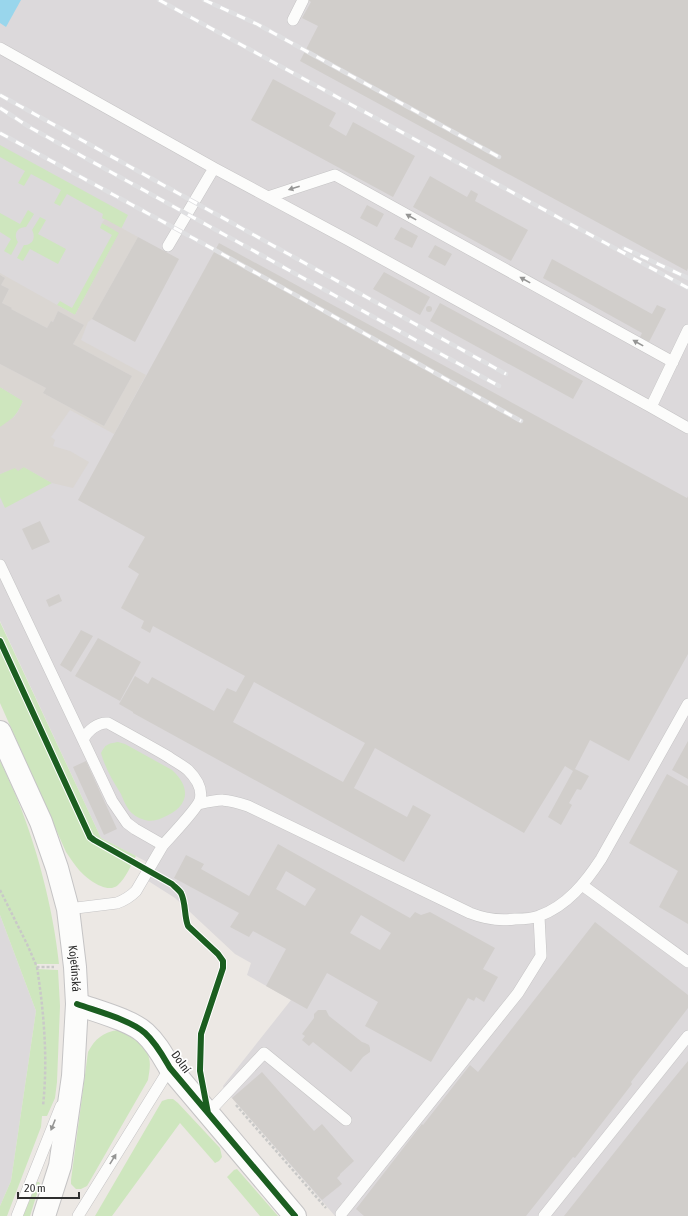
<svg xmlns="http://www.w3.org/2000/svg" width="688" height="1216" viewBox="0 0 688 1216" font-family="'Asap Condensed',sans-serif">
<rect width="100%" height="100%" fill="#ece8e4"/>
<path fill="#dcd9db" d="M0 0H688V1216H335L232 1098 226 1093 223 1086 291 1000 247 975 251 963 235 954 175 898 142 877 149 863 101 838 0 621Z
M0 915 36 1011 11 1181 0 1206Z"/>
<path fill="#cee6be" d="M0 145 128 215 121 229 102 218 103 214 67 194 60 206 54 203 61 190 31 174 24 186 18 183 25 171 0 157Z
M28 210 34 214 26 227C17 227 13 235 18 242L11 255 4 251 11 239 0 232V213L20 224Z
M40 217 46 220 38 234 66 249 58 264 30 249 23 261 17 258 24 245C33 245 36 237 32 230Z
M102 223 120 232 75 315 57 305 60 301 72 308 112 235 100 228Z
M0 387 23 401C19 412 11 422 0 427Z
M16 467H24L52 483 5 508 0 497V474Z
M0 622 101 838 136 856C131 865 126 878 118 885 107 895 86 878 79 870 74 864 70 858 66 852L0 703Z
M118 742 125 744 172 770C193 789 188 808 162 818 156 821 148 822 142 819 138 818 132 814 129 810 126 806 123 799 121 794 113 781 105 768 101 753 106 744 107 744 118 742Z
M0 761C5 770 9 781 14 791 36 843 53 907 59 964H37V969L58 970 60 1006 57 1082 55 1098 47 1116H42L41 1127 7 1216H0V1206L11 1181 36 1011 0 915Z
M118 1030C132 1033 146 1043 149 1058 151 1065 149 1073 148 1080L87 1186 81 1189H76L71 1184V1180L88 1052C95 1039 103 1032 118 1030Z
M168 1099H173L178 1103 220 1148 222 1157 219 1161 215 1163 180 1123 112 1216H95L162 1101Z
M237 1169 278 1216H260L227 1177 234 1170Z
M37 1182H39L40 1184 30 1216H23Z"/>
<path fill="#dad6d2" d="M105 219 138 237 92 319 88 322 81 340 146 375 114 434 70 410 51 437 55 440 53 446 70 451 89 462 73 488 52 483 24 467 18 471 15 468 0 474V427L14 417 18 412 23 401 0 387V364L46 388 43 393 104 426 132 376 73 344 84 325 80 323 58 311 53 322 51 321 47 328 11 309V308L2 303 9 289 1 285 5 278 0 275V273L75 315 119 233 102 223Z"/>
<path fill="#99d6ec" d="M0 0H21L6 27 0 23Z"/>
<path fill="#d1cecb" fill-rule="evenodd" d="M308 0H688V268L687 271 300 61 318 26 302 18 311 2Z
M273 79 336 113 329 126 346 136 353 122 415 156 393 197 251 120Z
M430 176 467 197 471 190 478 194 475 201 528 230 511 261 413 207Z
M367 205 384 214 377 227 360 218Z
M401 227 418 236 412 248 394 239Z
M138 237 179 259 135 342 92 319Z
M219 243 687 498 688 496V654L629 761 590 740 575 769 589 776 581 790 577 789 569 803 572 805 561 825 548 817 573 771 565 766 524 833 375 748 354 788 407 817 413 805 431 815 404 862 133 713V712L119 704 135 676 148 684 152 677 214 711 227 688 236 692 245 676 153 626 150 633 141 628 144 621 121 608 139 574 128 567 145 537 78 500ZM254 682 365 743 343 782 233 722Z
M435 245 452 254 445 266 428 257Z
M552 259 652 314 657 305 666 309 649 342 640 337 642 333 543 278Z
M384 272 430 297 420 315 373 289Z
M0 275 5 278 1 285 9 289 2 303 12 308 11 309 47 328 51 321 53 322 58 311 80 323 84 325 73 344 132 376 104 426 43 393 46 388 0 364Z
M440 303 583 381 573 399 430 321Z
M426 309a3 3 0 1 1 6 0a3 3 0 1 1-6 0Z
M40 521 50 542 32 550 22 529Z
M59 594 62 601 49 607 46 600Z
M81 630 93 636 71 672 60 665Z
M98 638 141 662 120 701 75 676Z
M688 741V779L672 770Z
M86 761 117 829 104 835 73 767Z
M667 774 688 786V924L659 907 678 871 629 843Z
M278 844 410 918 415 912 421 915 430 912 495 948 483 969 498 977 484 1002 476 997 474 1001 468 998 431 1062 365 1026 378 1002 327 973 307 1009 266 986 286 949 253 931 249 937 230 927 239 913 174 878 186 855 204 864 201 869 249 896ZM286 871 316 889 305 906 276 889ZM361 915 391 933 380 950 350 933Z
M595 922 688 995V1008L631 1082 632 1084 575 1158 573 1157 526 1216H364L356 1209 422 1124 423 1125 470 1065 478 1072Z
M318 1010H326L329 1016 362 1042 365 1043 369 1045 370 1048V1052L363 1057 351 1072 313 1042 309 1046 302 1040 305 1036 302 1034 314 1018V1014Z
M688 1061V1216H564L656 1100Z
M262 1072 314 1131 322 1124 354 1161 340 1174V1175L337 1178 342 1184 322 1200 232 1098Z"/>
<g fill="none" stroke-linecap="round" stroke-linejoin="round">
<defs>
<path id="service" d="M293 20 303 0
M0 48 214 168 168 246
M214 168 348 240 651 407
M268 197 335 175 673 362
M688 330 651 407 688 428
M0 565 112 801 127 823 135 829 163 845 136 891C130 897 125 900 117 903L68 909
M83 740C87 731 98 722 108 723 128 734 148 745 167 756 174 761 182 765 188 770 196 778 203 789 200 800 197 809 171 836 163 845
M198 804C221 799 225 798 248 806L470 913C485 919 499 921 515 919 523 919 532 919 539 916 567 906 586 882 601 859L688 704
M582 885 688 962
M208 1113 264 1053 346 1120
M341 1214 518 993 541 956 539 916
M17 1216 61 1106
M78 1216 170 1068
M544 1216 688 1036"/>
<path id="minor" d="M77 1004C96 1011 131 1020 145 1033 156 1043 163 1056 170 1068L295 1216"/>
<g id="secondary">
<path id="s1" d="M0 732 41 822 57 868 68 909 75 967 77 1004 73 1076 60 1166 44 1216"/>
</g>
</defs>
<use href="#service" stroke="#c5c4c5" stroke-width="12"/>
<use href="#minor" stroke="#c5c4c5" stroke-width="24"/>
<use href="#secondary" stroke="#c5c4c5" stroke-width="24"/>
<path stroke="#c9c9c8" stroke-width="2.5" stroke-dasharray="3 2" stroke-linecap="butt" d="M0 890 27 944 37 967H54
M37 967C44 1013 48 1059 43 1106
M236 1105 326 1208"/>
<use href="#service" stroke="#fcfcfb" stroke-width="11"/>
<use href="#minor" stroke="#fcfcfb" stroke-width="22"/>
<use href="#secondary" stroke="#fcfcfb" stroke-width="22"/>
<defs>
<path id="rail" d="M159 0 688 288
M204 0 257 24 499 157
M0 95 506 374
M0 108 31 128 499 386
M0 133 215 250 521 421
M624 248 688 278"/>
</defs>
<use href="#rail" stroke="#dfdfe1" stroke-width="4.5"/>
<use href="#rail" stroke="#fff" stroke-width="3" stroke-dasharray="9" stroke-linecap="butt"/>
<defs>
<path id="cycleway" d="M0 641 90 837 94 840 172 884C175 887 179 890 181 893 186 903 184 916 188 926L218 954 223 961V968L201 1034 200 1071 208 1113
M77 1004C96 1011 131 1020 145 1033 156 1043 163 1056 170 1068L295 1216"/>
</defs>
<use href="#cycleway" stroke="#fff" stroke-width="8"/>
<use href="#cycleway" stroke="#1b5e20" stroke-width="6"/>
</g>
<defs><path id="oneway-solid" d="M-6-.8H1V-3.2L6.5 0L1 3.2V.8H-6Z"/></defs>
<g fill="#959594">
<use href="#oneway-solid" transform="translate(294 188) rotate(162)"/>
<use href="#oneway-solid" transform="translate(411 217) rotate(-151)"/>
<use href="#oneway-solid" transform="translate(525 280) rotate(-151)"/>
<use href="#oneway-solid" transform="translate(638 343) rotate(-151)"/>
<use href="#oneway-solid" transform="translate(53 1125) rotate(112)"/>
<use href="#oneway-solid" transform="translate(113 1159) rotate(-58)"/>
</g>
<g text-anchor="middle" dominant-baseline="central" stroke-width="3.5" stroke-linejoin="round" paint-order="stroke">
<g font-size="12" fill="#2e2e2e" stroke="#fff">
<text stroke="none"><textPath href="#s1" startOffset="250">Kojetínská</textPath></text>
<text transform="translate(181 1062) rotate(54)">Dolní</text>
</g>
</g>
<path d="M18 1192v6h61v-6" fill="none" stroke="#2e2e2e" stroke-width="2"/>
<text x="24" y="1192" font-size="12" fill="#2e2e2e" stroke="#ffffff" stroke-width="3" paint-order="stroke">20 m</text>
</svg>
